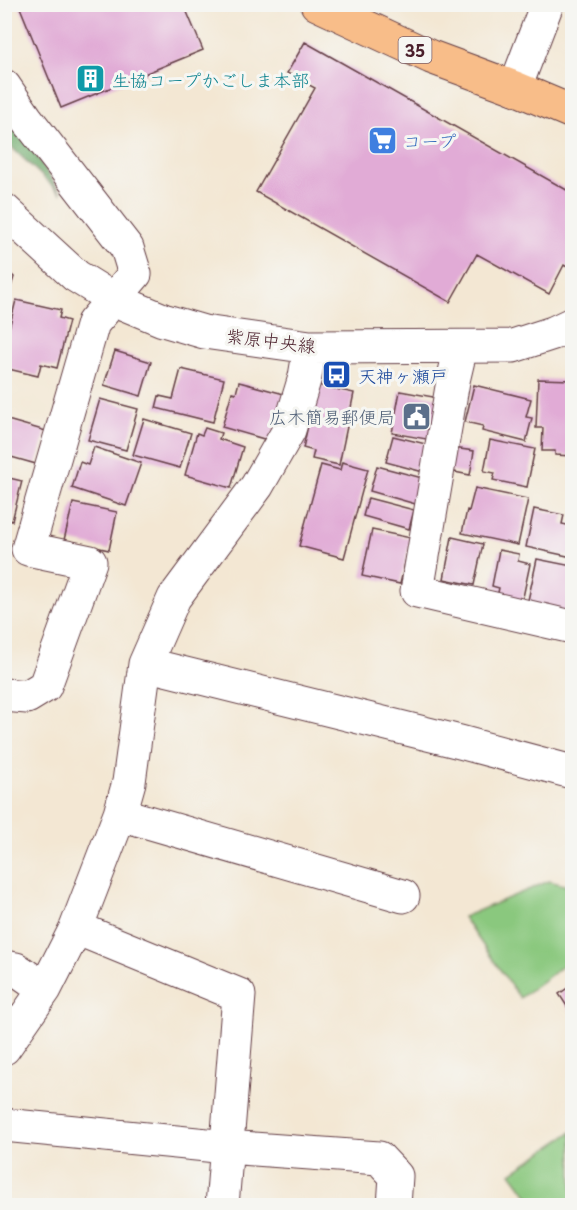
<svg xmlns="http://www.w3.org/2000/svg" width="577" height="1210" viewBox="0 0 577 1210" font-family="'Playpen Sans','Klee One',sans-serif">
<rect width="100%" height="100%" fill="#f6f6f2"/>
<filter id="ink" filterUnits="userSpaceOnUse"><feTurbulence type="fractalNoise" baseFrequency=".0167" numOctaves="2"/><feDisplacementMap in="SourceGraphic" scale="12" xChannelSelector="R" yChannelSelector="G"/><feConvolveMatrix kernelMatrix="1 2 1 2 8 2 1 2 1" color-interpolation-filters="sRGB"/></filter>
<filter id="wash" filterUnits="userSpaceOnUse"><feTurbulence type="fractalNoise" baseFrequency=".008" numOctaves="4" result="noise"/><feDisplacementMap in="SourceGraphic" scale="24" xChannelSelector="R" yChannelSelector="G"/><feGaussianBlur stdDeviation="1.35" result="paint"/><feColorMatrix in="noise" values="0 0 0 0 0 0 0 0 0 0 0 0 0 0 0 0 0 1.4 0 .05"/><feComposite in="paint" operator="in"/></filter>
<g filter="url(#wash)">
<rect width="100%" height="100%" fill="#f3e7d3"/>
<path fill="#8ac87e" stroke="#6a7454" stroke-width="1.5" d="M549 881 572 887V959L520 998 463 917Z
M572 1132V1205H535L511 1173Z"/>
<path fill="#6fac6d" stroke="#5c664c" stroke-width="1.5" d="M5 106 61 194 5 141Z"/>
<g id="blocks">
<path fill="#e1abd6" d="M19 5H184L203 50 61 108Z
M305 42 572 193V270L564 265 549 294 477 254 450 302 256 192 315 88 287 73Z
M4 268 14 277 5 306H4Z
M16 300 61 310 59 318 69 321 57 368 41 364 38 376 4 368V349Z
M115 351 151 362 141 396 104 385Z
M181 369 224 379 213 422 156 408 159 396 173 399Z
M538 379 572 380V456L555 455V451H542L543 428H536Z
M239 382 284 394 271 441 222 427 232 392 236 393Z
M317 385 354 393 339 465 312 459 314 451 303 448Z
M474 385 531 399 526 417 532 418 526 442 482 431 483 426 465 422Z
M400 391 439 398 432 440 392 433Z
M100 399 138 409 126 450 88 440Z
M4 419 46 431 36 464 4 455Z
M144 419 191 433 180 468 133 455Z
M205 428 221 433 219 439 243 447 231 488 185 475 197 433 202 435Z
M393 436 434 446 427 473 386 462Z
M490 440 535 449 527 487 493 480 495 473 484 471Z
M94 447 141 463 126 506 72 488 80 462 88 465Z
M453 448 474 451 470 475 449 471Z
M342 462 368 469 344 558 299 546 321 465 340 470Z
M377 466 426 479 419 505 370 491Z
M5 477 22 481 12 521 5 519Z
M475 488 528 499 518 545 462 533 467 510 469 511Z
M368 498 414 510 409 529 363 516Z
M73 503 117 512 109 550 64 540Z
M534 509 564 515 562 524 572 526V557L526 547Z
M372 530 411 538 400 584 362 576Z
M452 537 483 544 474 585 444 579Z
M499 550 519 554 518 561 530 564 522 602 497 597 499 588 492 586Z
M537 559 572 566V605L571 614 527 605Z
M572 985V1014L559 994Z"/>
</g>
</g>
<g filter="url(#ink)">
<use href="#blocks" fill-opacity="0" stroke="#633d44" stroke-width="1.5"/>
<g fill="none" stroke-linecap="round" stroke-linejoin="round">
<defs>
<path id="minor" d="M4 86 26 118 127 248 135 274 93 323 28 549 90 562 45 686 27 697 4 695
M515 88 547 4
M4 210 76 276 113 299 163 320 204 332 310 347 513 346 553 333 572 324
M461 347 453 381 417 591 572 627
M145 664 460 742 572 772
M120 814 403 896
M76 928 239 995 222 1206
M4 967 16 969 45 989
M4 1048 45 989 76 928 120 814 129 782 145 664 174 598 257 486 289 430 305 377 310 347
M4 1125 227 1147 379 1158 396 1176 394 1206"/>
<path id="major" d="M317 4 431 57 515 88 572 112"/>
</defs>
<use href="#minor" stroke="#633d44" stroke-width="35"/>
<use href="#major" stroke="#633d44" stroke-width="35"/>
<use href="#minor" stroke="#fff" stroke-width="33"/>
<use href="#major" stroke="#f8bd89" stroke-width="33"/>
</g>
</g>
<defs>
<symbol id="building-square" viewBox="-11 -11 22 22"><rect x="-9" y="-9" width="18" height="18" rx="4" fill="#0f9aa8" stroke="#f6f6f2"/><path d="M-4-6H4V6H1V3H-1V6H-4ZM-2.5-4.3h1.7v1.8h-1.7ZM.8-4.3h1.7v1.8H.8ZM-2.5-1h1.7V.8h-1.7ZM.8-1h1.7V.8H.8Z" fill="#fff"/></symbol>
<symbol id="supermarket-square" viewBox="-11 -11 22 22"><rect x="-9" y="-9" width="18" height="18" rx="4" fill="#3f7fe0" stroke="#f6f6f2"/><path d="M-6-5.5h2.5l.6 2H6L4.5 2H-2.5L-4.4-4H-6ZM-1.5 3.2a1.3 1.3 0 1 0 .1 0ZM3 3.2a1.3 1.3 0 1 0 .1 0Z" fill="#fff"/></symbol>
<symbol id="bus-square" viewBox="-11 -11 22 22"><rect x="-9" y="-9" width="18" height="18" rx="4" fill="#1a4fb4" stroke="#f6f6f2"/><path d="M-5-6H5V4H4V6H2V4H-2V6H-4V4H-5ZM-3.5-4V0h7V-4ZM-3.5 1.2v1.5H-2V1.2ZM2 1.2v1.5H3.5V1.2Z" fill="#fff"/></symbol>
<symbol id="civic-square" viewBox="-11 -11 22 22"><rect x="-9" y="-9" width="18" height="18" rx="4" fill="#5c6f8a" stroke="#f6f6f2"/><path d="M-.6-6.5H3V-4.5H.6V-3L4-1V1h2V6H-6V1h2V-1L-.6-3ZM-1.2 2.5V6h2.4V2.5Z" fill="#fff"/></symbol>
</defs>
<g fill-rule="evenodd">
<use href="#building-square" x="74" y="62" width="33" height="33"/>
<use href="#supermarket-square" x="366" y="124" width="33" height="33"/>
<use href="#bus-square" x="320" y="358" width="33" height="33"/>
<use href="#civic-square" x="400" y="400" width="33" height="33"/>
</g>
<g text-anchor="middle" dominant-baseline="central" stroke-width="6" stroke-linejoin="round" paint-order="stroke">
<rect fill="#f6f6f2" stroke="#7e6067" stroke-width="1.5" x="398.5" y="37" width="33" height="26" rx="4.5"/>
<g font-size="16" font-weight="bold" fill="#4a1f2b">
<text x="415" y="50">35</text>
</g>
<g font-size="18" fill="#0d838f" stroke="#f6f6f2" text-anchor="start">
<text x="112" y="79">生協コープかごしま本部</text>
</g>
<g font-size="18" fill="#366cbe" stroke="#f6f6f2" text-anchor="start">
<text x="403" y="140">コープ</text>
</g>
<g font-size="18" fill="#4a1f2b" stroke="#f6f6f2">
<text transform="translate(271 340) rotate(7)">紫原中央線</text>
</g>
<g font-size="18" fill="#164399" stroke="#f6f6f2" text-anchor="start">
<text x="358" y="375">天神ヶ瀬戸</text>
</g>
<g font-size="18" fill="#4e5e75" stroke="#f6f6f2" text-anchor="end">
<text x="395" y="416">広木簡易郵便局</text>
</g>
</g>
<rect width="577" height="1210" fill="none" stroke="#f6f6f2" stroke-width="24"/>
</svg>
